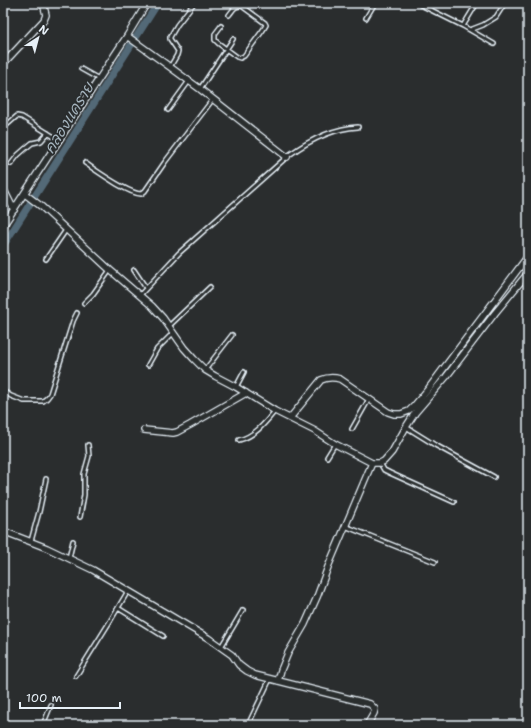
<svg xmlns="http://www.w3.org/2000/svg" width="531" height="728" viewBox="0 0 531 728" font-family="'Shantell Sans','Playpen Sans Thai',sans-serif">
<rect width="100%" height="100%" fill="#2a2d2e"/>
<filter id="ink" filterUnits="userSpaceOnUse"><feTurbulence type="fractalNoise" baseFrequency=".025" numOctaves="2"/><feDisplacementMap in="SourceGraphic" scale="8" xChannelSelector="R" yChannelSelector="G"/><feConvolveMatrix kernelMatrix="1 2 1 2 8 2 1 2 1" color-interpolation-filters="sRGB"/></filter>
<g filter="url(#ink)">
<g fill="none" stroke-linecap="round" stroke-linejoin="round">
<path stroke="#536977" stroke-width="7" d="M3 246 158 3"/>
<defs>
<path id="service" d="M417 3 463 26 494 44
M366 18 375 3
M221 26 215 34V40L218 43 237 57 240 58 244 56 263 30 266 25 265 23 242 6C235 5 233 10 229 15
M463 26 477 3
M470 30 483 25 496 17 505 3
M170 67 177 55 178 51 170 39V37L177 25 194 3
M81 69 99 79
M200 89 233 39
M168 110 189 81
M8 124 17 116 22 117 59 140
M85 163C97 171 127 193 141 194L145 191 165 162 213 99
M11 164 18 155 26 148 32 143 41 141 48 133
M46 259 66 230
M134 270 146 288
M140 295 179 253 289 155C310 140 333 128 358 127
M84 303 93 294 110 270
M169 326 210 287
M148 365 157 349 173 333
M205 370 232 335
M236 387 244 372
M3 391 11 396 24 401H43L47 398 50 394 73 321 77 313
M406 427 435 445 494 477
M352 429 369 399
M239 440C255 436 265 423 275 411
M327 457 335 444
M380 463 384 470 390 473 454 502
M3 503V502
M80 517 84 495V474L89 456 88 445
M345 526 435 562
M31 541 39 512 46 479
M69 558 73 541
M118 608 163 636
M221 647 243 610
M76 676 109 623 128 591
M43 725 51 705
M248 725 270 679"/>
<path id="minor" d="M127 36 170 67 200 89 287 157
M3 64 44 20 46 15 43 3
M3 188 14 210
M25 194 42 207 110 270 152 306 163 318 184 348 194 359 205 370 215 376 236 387 275 411 315 431 335 444 372 463H380L384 461 392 452 406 427 415 413 446 377 495 313 528 273
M3 226 127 36 147 3
M290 418 321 380C328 377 333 377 340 379L388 412 394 414H401L409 411 414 406 429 388 528 256
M144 430 173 433 177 432 190 425 246 393
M3 531 47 548 93 570 208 638 232 655 239 665 247 671 255 675 370 704 375 709 374 713 367 725
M278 681 281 670 288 653 305 624 317 597 328 567 372 463"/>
</defs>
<use href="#service" stroke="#e8f1f8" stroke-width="6"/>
<use href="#minor" stroke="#e8f1f8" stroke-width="8"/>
<use href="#service" stroke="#2a2d2e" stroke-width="3"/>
<use href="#minor" stroke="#2a2d2e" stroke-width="5.5"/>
</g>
</g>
<g text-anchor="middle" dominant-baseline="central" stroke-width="3.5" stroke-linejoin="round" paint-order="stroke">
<g font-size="15" font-style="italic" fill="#a5b4be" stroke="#2a2d2e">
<text transform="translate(69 118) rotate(-58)">คลองเเคราย</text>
</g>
</g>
<rect width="531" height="728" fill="none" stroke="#2a2d2e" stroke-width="16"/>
<rect x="8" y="8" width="515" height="712" fill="none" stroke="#e8f1f8" stroke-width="1.5" filter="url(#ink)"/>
<g transform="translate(38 38) rotate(36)" stroke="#2a2d2e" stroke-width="3" paint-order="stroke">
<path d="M0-3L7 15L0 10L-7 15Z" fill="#e8f1f8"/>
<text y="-6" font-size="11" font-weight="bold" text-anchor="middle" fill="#e8f1f8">N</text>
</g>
<path d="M20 702v6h100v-6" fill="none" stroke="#e8f1f8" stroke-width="2"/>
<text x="26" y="702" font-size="12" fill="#e8f1f8" stroke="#2a2d2e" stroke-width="3" paint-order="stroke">100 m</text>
</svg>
